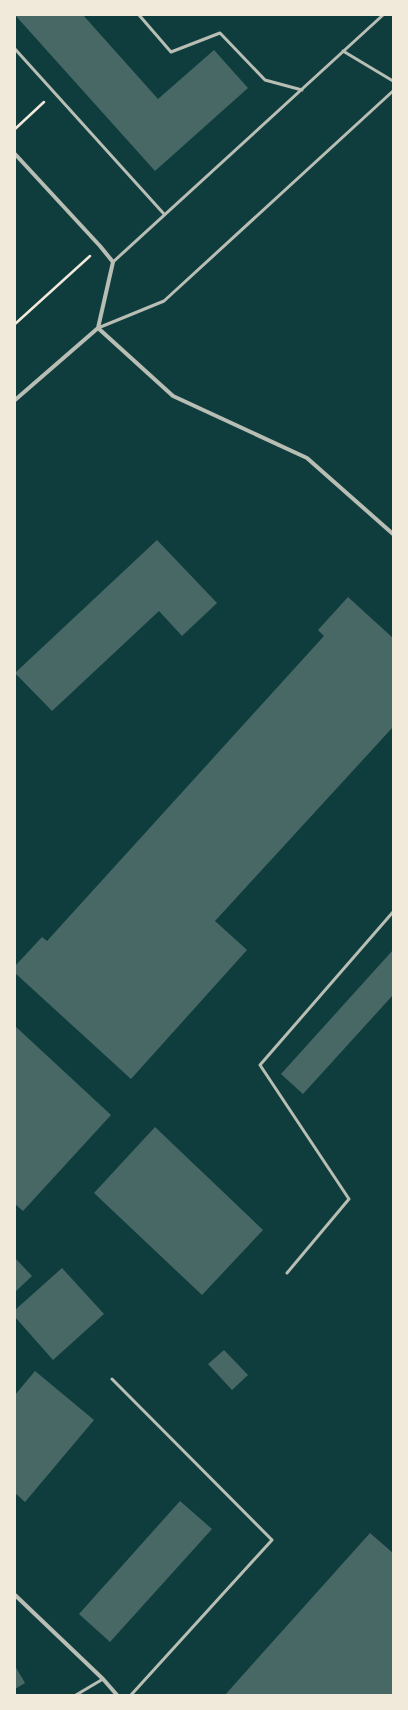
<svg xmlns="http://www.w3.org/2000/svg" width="408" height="1710" viewBox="0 0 408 1710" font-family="'Source Sans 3',sans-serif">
<rect width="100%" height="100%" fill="#0f3d3e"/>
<path fill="#486865" d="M15 15H83L158 99 214 50 248 88 155 171Z
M157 540 217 603 182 636 159 611 52 711 15 673Z
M348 597 393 638V727L215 921 247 950 131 1079 15 973V966L42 937 47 941 324 636 318 630Z
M393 950V995L303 1094 281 1074Z
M15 1026 111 1115 23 1211 15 1204Z
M155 1127 263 1230 202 1295 94 1193Z
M15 1258 32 1276 15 1292Z
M62 1268 104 1314 53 1360 15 1317V1310Z
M224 1350 248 1375 232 1390 208 1364Z
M35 1371 94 1420 25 1502 15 1493V1395Z
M180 1501 212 1529 110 1642 79 1614Z
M370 1533 393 1553V1695H225Z
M15 1666 25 1683 15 1689Z"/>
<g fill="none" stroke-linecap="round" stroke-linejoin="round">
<path stroke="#f1e9da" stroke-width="2.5" d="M15 129 44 102
M15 324 90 256"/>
<path stroke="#b8beb3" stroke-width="3" d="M139 15 171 52 220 33 265 80 302 90
M15 49 164 214
M343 51 393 81
M113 262 383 15
M98 328 164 301 393 91
M287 1273 349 1199 260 1065 393 912
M112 1379 272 1540 131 1695
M76 1695 103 1679"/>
<path stroke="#b8beb3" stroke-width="4" d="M15 154 100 246 113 262 98 328 15 400
M98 328 173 396 307 458 393 534
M15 1595 103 1679 117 1695"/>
</g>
<rect width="408" height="1710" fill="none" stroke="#f1e9da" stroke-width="32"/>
</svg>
